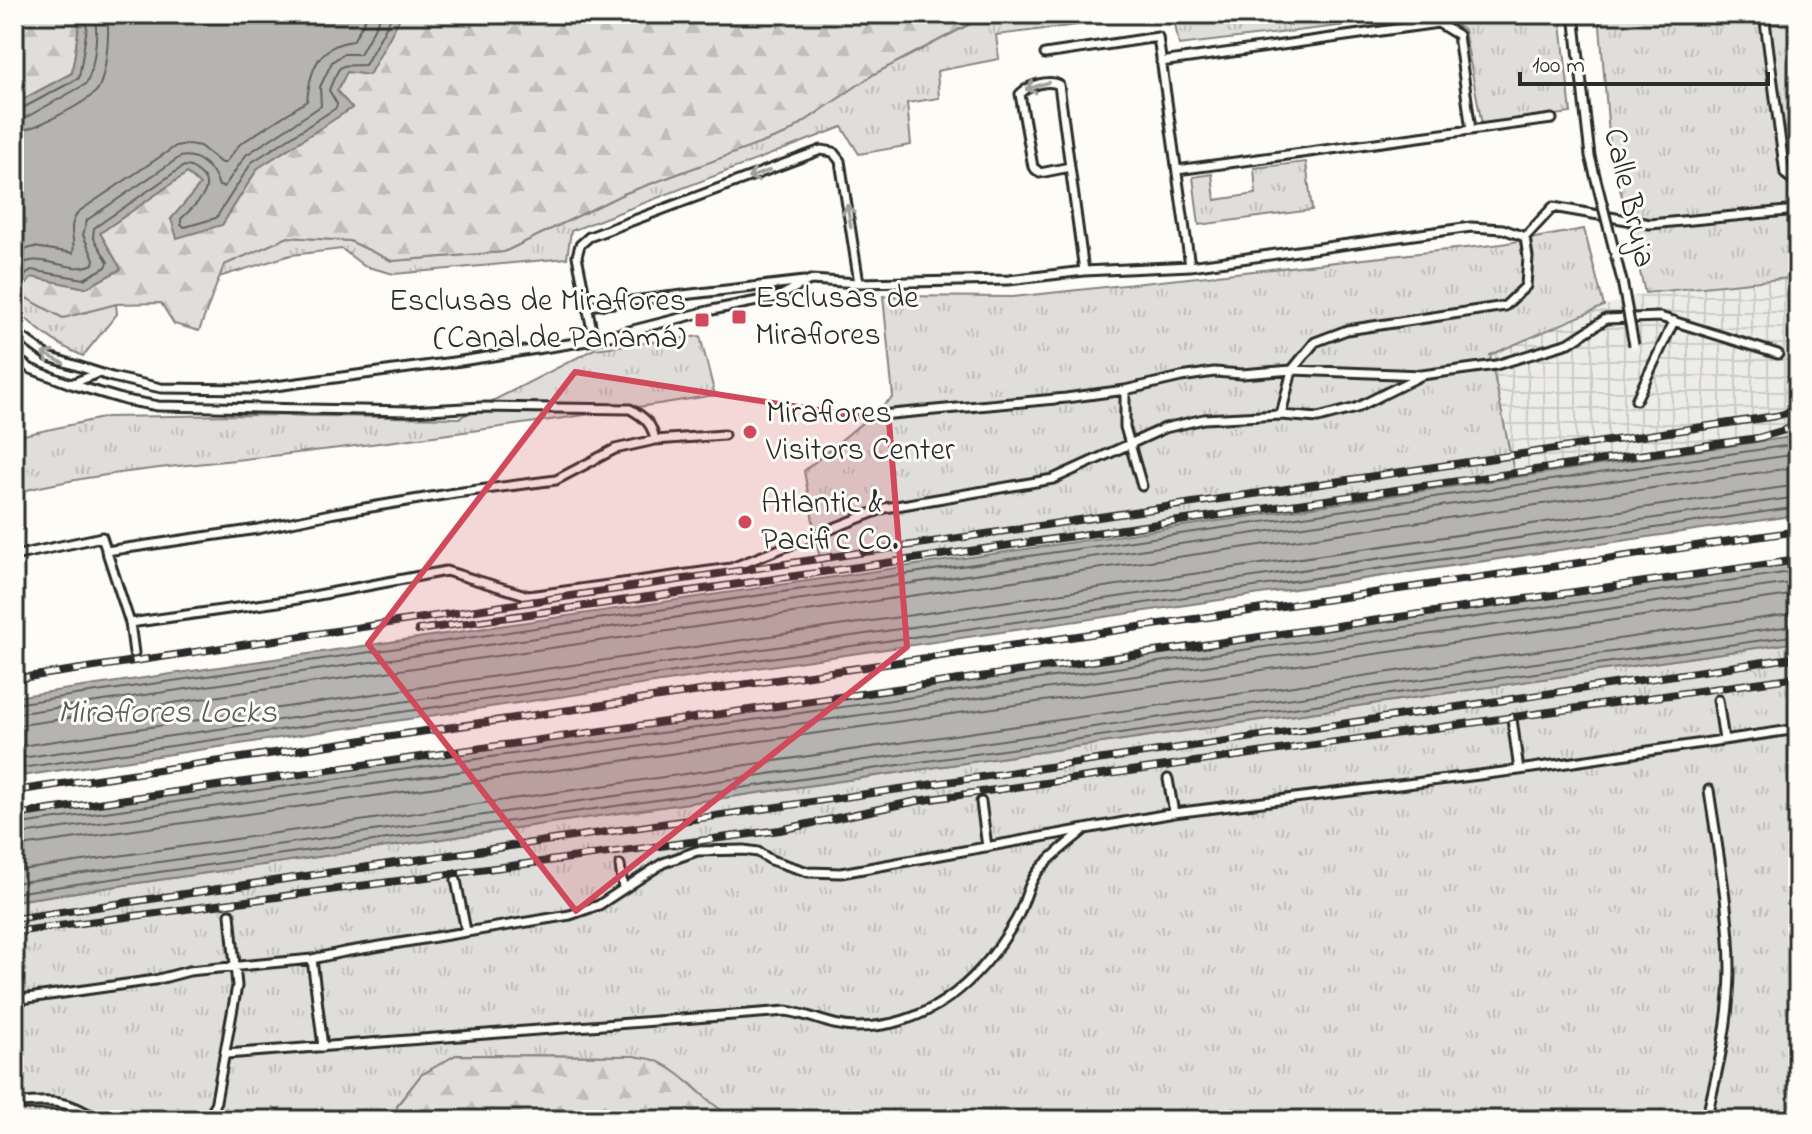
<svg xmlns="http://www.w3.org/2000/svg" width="1812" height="1134" viewBox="0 0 1812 1134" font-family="'Indie Flower',sans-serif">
<defs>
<pattern id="industrial-grid" width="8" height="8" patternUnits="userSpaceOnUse" patternTransform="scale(2)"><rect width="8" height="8" fill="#edece8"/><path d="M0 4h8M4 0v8" fill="none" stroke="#cbcbc7"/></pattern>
<pattern id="grass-tufts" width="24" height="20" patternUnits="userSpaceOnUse" patternTransform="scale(2)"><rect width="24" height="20" fill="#dfdeda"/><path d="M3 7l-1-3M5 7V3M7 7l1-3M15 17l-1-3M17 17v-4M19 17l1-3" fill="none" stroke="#c0bfbb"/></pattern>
<pattern id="forest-firs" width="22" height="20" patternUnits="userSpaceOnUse" patternTransform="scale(2)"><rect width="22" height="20" fill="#dfdeda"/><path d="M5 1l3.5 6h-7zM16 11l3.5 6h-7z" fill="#c0bfbb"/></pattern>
</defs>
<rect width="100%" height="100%" fill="#fdfcf7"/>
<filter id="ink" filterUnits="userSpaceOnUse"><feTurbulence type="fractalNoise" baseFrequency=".0125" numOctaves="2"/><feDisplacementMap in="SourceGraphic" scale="16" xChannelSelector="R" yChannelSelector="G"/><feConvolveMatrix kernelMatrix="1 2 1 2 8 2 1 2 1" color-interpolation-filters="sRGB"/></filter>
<g filter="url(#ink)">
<path fill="url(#industrial-grid)" d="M1798 277V436L1515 477 1489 355 1604 306 1645 293Z"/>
<path fill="url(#grass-tufts)" stroke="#858482" stroke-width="2" d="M989 14H1165L996 35 999 59 937 71 939 98 907 103 911 145 859 154 842 127 571 231 567 258 394 274 364 266 342 249 291 255 219 277 224 265 288 237 350 241 392 261 504 252 623 194 786 134 874 74Z
M1173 14H1560L1571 113 1482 125 1464 30 1438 14 1179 45Z
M1599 14H1798V277L1645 293 1610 146Z
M1306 162 1312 210 1199 225 1193 177 1212 174 1215 200 1256 194 1254 168Z
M1584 229 1604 306 1490 355 1515 477 822 571 804 471 893 397 883 296 1013 297 1502 244Z
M14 294H19L63 318 116 304 117 314 83 356C55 344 35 328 14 307Z
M700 336 715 395C573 418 432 437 289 454 197 465 104 470 14 493V437L107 417 240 415 459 418 594 349Z
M1798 642V1120H739L722 1113 690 1083 634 1056 456 1055 421 1075 397 1105V1120H14V901Z"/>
<path fill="url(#forest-firs)" stroke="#858482" stroke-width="2" d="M14 14H73L79 26 72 73 14 104Z
M401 14H989L874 74 786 134 623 194 504 252 392 261 350 241 288 237 224 265 199 331 174 324 161 303 116 304 63 318 19 294 32 277 86 288 121 269 100 233 187 173 201 185 171 219 222 225 258 168 351 108 337 91 347 71 369 75Z
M456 1055 634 1056C642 1058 652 1058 659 1062 690 1077 708 1107 739 1120H397V1106L421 1075Z"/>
<path fill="#b5b4b1" stroke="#7e7d7b" stroke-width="2" d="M73 14H401V16L369 75 347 72 337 91 352 108 258 168 222 225 177 238 171 219 200 185 187 173 100 233 121 269 86 288 32 277 19 294H14V104L72 73 79 26Z
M1798 436V515L14 777V697Z
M1798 563V642L14 901V817Z"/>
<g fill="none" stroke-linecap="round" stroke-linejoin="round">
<path stroke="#626261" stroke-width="2" d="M14 110 21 109 79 78 87 27 82 14
M14 120 25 118 86 84C94 70 100 29 93 14
M14 132C31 131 88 103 98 89 106 75 111 29 106 14
M14 253 34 247 73 253C76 237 66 230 78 212L176 146 188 144 200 146 221 163H225L240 144 307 101C310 70 318 45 353 41L368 14
M14 271C35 245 67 277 93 264L94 259 83 235 87 220 180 157C199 153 214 169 219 186L224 187 246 155 321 106 320 87 332 62 343 54H360L382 14
M14 286 31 270 84 279 106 267 108 262 93 237 94 228 184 166C192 166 195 169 201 175 217 190 192 207 181 219V225L185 227 216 218 252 162 336 108 337 104 329 90C341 61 338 66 365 65L393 14
M14 704 1798 444
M14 714 1798 454
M14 726 1798 467
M14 747 1798 485
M14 759 1798 497
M14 769 1798 507
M14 825 1798 571
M14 835 1798 582
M14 847 1798 594
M14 871 1798 613
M14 883 1798 625
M14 893 1798 635"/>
<defs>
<path id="lane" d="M1764 14 1785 174 1798 184
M1045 54 1158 37 1190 266
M1161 62 1438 23 1458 35 1471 130
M1070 167 1040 173 1033 167 1021 100 1020 94C1029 85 1049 79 1059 85L1084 271
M1177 170 1552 119
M588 306 804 281
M14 331 49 357 112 377 161 388 253 389 461 361 594 340 712 310 778 297 810 280 859 283 1009 280 1084 271 1190 266 1471 227 1503 229 1525 237 1553 207 1650 224 1787 211 1798 206
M594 340 577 256 580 245 589 237 821 150 833 152 840 161 859 283
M14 357 31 369 71 384 96 374
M71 384 125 400 158 406 410 411 482 407 630 409C644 417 652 423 655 440
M1125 390V427L1142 486
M1636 400 1674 321
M1281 415 1292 370 1315 342 1347 330 1505 306 1526 286 1528 257 1525 237
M870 416 1066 398 1125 390 1181 377 1214 372 1242 374 1292 370 1422 375 1496 365 1569 343 1606 319 1660 317 1778 354
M106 551 258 529 335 513 455 493 556 480 615 449 655 440 724 435
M14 556 102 537 130 623 134 653
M130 623 292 600 446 571 529 596 731 568 885 508 1053 479 1165 428 1204 419 1281 415 1318 418 1356 408 1422 375
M1797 687 1798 693
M1718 700 1724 740
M1512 719 1519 770
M1168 779 1174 813
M981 802 987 847
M620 865 623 888
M456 880 466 931
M312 959 323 1047
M14 1000 155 980 189 971 312 959 344 952 570 915 599 905 663 863 697 851 744 850 758 852 771 860 808 872 841 873 1174 813 1519 770 1798 729
M226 1054 786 1011C810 1014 831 1027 857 1027 930 1027 981 980 1016 920 1025 904 1027 884 1039 870 1052 855 1070 842 1085 829
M14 1104C49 1100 69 1099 98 1120
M208 1120 215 1106 237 986 230 914
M1706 1120C1718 1070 1730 1020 1730 968 1730 912 1717 846 1709 790"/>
</defs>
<use href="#lane" stroke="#2b2b2b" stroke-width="13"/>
<use href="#lane" stroke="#fdfcf7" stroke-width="7"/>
<defs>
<path id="rail" d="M418 630 1758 438 1798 426
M14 679 1776 416 1798 410
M14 791 1798 531
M14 815 1798 560
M14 919 1798 657
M14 932 780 830 917 801 1798 677"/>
</defs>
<use href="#rail" stroke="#2b2b2b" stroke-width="8"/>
<use href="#rail" stroke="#fdfcf7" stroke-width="5" stroke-dasharray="15" stroke-linecap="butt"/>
<defs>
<path id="lane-bridge" d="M1574 14 1590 156 1622 281 1634 345"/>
</defs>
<use href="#lane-bridge" stroke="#2b2b2b" stroke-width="13" stroke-linecap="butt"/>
<use href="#lane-bridge" stroke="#fdfcf7" stroke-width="7"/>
</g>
<defs><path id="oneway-shaft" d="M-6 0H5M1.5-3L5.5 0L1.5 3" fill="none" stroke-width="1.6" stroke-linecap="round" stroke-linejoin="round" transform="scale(2)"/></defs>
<g stroke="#9e9e9b">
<use href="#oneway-shaft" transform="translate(1037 86) rotate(162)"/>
<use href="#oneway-shaft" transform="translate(759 174) rotate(160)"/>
<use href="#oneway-shaft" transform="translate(849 216) rotate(-99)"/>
<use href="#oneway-shaft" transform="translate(53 358) rotate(-154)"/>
</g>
</g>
<path fill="#d1495b" fill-opacity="0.2" stroke="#d1495b" stroke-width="6" stroke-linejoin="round" d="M575 372 889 421 907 647 576 911 368 644Z"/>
<g fill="#d1495b" stroke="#fdfcf7" stroke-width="3">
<rect x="731" y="309" width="16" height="16" rx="4"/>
<rect x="694" y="312" width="16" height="16" rx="4"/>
<circle cx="750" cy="432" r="8"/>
<circle cx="745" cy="522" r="8"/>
</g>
<g text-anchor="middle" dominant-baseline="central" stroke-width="6" stroke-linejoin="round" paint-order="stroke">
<g font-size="32" fill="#2b2b2b" stroke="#fdfcf7">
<text transform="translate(1628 198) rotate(77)">Calle Bruja</text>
</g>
<g font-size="32" fill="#2b2b2b" stroke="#fdfcf7" text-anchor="start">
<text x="755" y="299">Esclusas de<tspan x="755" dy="37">Miraflores</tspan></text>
<text x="686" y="302" text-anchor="end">Esclusas de Miraflores<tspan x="686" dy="37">(Canal de Panamá)</tspan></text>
<text x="766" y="414">Miraflores<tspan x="766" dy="37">Visitors Center</tspan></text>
<text x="761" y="504">Atlantic &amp;<tspan x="761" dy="37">Pacific Co.</tspan></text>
</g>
<g font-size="34" font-style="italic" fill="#5b5b5a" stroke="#fdfcf7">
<text x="167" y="714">Miraflores Locks</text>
</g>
</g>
<rect width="1812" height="1134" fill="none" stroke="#fdfcf7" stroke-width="48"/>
<rect x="24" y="24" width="1764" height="1086" fill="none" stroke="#2b2b2b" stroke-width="3" filter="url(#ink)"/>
<path d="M1520 72v12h248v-12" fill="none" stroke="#2b2b2b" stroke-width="4"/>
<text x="1532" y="72" font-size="24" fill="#2b2b2b" stroke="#fdfcf7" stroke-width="6" paint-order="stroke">100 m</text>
</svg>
